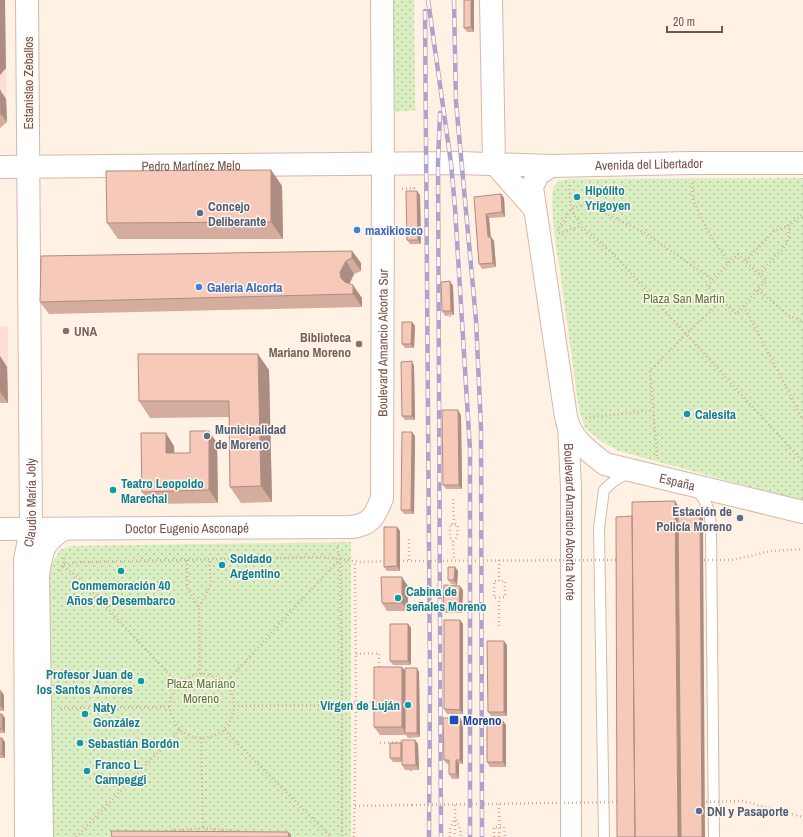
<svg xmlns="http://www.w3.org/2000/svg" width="803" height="837" viewBox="0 0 803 837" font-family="'Archivo Narrow',sans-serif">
<defs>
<pattern id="park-dots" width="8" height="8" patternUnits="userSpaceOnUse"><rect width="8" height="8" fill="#d9eec1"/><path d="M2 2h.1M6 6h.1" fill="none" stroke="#b5c39f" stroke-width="1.8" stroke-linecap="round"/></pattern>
</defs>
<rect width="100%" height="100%" fill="#fff1e4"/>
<path fill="#ffded8" d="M0 0H5L7 122 0 128Z
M8 326V403H0V327Z"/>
<path fill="url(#park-dots)" d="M391 0H414L415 106 416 110 391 112Z
M803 178V501L619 451 601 441 585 428 579 409C572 358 565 308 558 257 556 244 549 198 554 187 558 177 575 179 584 179Z
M351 542V837H52L48 570 60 550 70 546Z"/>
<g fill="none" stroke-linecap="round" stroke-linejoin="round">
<defs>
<path id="service" d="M697 491C709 504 710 512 711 529L714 837
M604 837 599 528 604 490 615 480 629 473"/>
<g id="minor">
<path id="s1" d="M568 425 571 487V837"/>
<path d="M43 837 39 575C43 551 43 542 66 529"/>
</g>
<g id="tertiary">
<path d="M491 0 494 163"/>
<path d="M494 163 535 209"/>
<path id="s2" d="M551 166 538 174 532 187 566 417C570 438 588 451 605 464L803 512"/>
<path id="s3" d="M0 167 461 163 551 166 690 163H803"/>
<path id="s4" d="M0 529 351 527C371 525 375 516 382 498L383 164 382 0"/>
<path id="s5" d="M26 837 25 560 31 529 27 0"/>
</g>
</defs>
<use href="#service" stroke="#d4b9ab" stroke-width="12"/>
<use href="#minor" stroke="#d4b9ab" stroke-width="22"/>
<use href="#tertiary" stroke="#d4b9ab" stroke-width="24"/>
<path stroke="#dcac9b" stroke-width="2.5" stroke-dasharray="1 3" stroke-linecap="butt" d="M692 183 693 200 707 230 729 263
M569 185 571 209 581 226
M402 189 414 188V193
M559 228 571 209 585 203 645 233 713 280
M559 233 581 226 615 256 803 462
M738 254 766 281 736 314 707 286Z
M746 261 774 231 790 225 803 214
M759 274 787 244 790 225
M758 290 788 315 803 322
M744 306 803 420
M450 316V319
M586 418 653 410
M657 456 650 371 687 333 722 301
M453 499 454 524
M453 542 450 537V524L458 525 457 537 453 542 454 560
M64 558 63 565 82 581 178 684
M340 559 360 562 387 561
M187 560V588L199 608 200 674
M409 560V539
M499 560V581H494V598L505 597V581H499
M732 560 771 551 803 549
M60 571 63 565 80 562 320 557 340 559 342 674V837
M199 607 211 584 209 559
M499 626V598
M356 654 379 653V670
M170 706a32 32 0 1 1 64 0a32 32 0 1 1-64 0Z
M225 683 340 559 337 547
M234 706 342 705 356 702H378
M60 708 169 707
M224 730 331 837
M201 738 203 828
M380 743 404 742
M411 766V773
M742 801 803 817
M455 805V817
M355 806 412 805
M455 821V837
M504 827 505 837
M159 832 203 828 246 832
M76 837 180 730
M354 837 356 702 355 561
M450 837V829L455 817 460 829 461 837
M494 837V827H499
M499 837 500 816"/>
<use href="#service" stroke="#fff" stroke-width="10"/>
<use href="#minor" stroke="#fff" stroke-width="20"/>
<use href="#tertiary" stroke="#fff" stroke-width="22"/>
<defs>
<path id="rail" d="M428 0 451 163 455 208 470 450V837
M454 0 456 102 476 320 481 428 482 837
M425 11 430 680 429 837
M440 113 438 163 441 837"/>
</defs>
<use href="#rail" stroke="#b2a1ca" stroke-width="4.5"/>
<use href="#rail" stroke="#fff5ed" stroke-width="3" stroke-dasharray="9" stroke-linecap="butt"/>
<path stroke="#dcac9b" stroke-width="2.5" stroke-dasharray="1 3" stroke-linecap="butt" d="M700 560H732
M403 561 618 560
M702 802 742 801
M499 804V827H504
M412 805 620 802"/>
</g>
<path fill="#d4ad9f" d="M464 0 474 32H467L464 28Z
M0 90 6 99 7 122 0 128Z
M271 170 282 186 283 239H118L107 223Z
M501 194 504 198 505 217 489 218 491 237 494 241 496 267 482 269 479 264 474 197Z
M420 195 421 244H410L407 240Z
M352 251 361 263V271L354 274 349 284 362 298V307L49 314 40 302Z
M450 281 453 286 454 315 445 316 442 311Z
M412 322 415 326 414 348H405L402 344Z
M0 356 7 367 8 403H0Z
M412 361 414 366 415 420H405L402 416Z
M269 370 272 502 241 503 230 487 229 417 150 418 139 401Z
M461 415 462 489H446L443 485Z
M415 436 414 514H404L401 510Z
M217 443 218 503 151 504 142 492 174 446V453H190Z
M397 527 400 531V571H387L384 567Z
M455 567 458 571 457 585 451 584 448 580Z
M408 586V611H387L382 603Z
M463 590 462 613H446L443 609Z
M460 620 463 624V714H447L444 709Z
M408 624 411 628V665H393L390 661Z
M507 645V716H491L488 712Z
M402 667 405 671 419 672 420 737 408 738 406 735H380L374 727Z
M0 691 4 695V711H0Z
M0 714H2L5 718V733H0Z
M503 721 506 725V767H490L487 762Z
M463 723V764H459V779H452L449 774V764H447L444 760Z
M0 738H2L5 742V758H0Z
M415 740 418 744 419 770H405L402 765V762H393L390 758 401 743 402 744Z"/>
<path fill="#ad8d82" d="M0 0H5L6 68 0 75Z
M471 0H474V32L471 27Z
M0 90 6 99 7 122 1 114Z
M271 170 282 186 283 239 271 222Z
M417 191 420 195 421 244 418 240Z
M501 194 504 198 505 217 502 212Z
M486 214 489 218 491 241 488 237Z
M491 237 494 241 496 267 493 263Z
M352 251 361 263V271L352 258Z
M346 261 354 274 349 285 350 290 341 278 340 272Z
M450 281 453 286 454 315 451 311Z
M353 285 362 298V307L353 294Z
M412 322 415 326 414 348 411 344Z
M258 354 269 370 272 502 261 486Z
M0 356 7 367 8 403 0 392Z
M412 361 414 366 415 420 412 416Z
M458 410 461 415 462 489 459 485Z
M209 431 217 443 218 503 209 490Z
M412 432 415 436 414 514 411 510Z
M166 433 174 446 175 465 166 453Z
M675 501 681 510 684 837H678Z
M700 514 703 518 705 837H702Z
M397 527 400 531V571L397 566Z
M455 567 458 571 457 585 454 580Z
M402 577 408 586V611L402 603Z
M460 586 463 590 462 613 459 609Z
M460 620 463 624V714L460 710Z
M408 624 411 628V665L408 661Z
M504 641 507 645V716L504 712Z
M402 667 408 675 407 733 402 727Z
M417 668 419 672 420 737 417 733Z
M1 691 4 695V711L1 706Z
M2 714 5 718V733L2 729Z
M460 718 463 723V764L460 760Z
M503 721 506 725V767L503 762Z
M2 738 5 742V758L2 754Z
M415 740 418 744 419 770 416 765Z
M401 743 404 747V762L401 758Z
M456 760 459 764V779L456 774Z
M288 832 291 836V837H289Z"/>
<path fill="#f7c9b9" stroke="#ad8d82" d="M464 0H471V27L464 28Z
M0 90 1 114 0 115Z
M271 170V222L107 223 106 171Z
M406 191H417L418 240H407Z
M501 194 502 212 486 214 488 237H491L493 263 479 264 474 197Z
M352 251V258L346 261 340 272 341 278 345 282 353 285V294L40 302 41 256Z
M450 281 451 311H442L441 282Z
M402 322H412L411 344H402Z
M138 354H258L261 486 230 487 229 401H139Z
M412 361V416H402L401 362Z
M442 410H458L459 485H443Z
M190 431H209V490L142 492 141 433H166V453H190Z
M402 432H412L411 510H401Z
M675 501 678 837H635L632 502Z
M700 514 702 837H681L678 515Z
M632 516 635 837H617L616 517Z
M384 527H397V566L384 567Z
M448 567H455L454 580H448Z
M381 577H402V603H382Z
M444 585 460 586 459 609H443Z
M444 620H460V710L444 709Z
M390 624H408V661H390Z
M487 641H504V712H488Z
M374 667H402V727H374Z
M405 668H417V733H405Z
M0 691H1V706H0Z
M0 714H2V729H0Z
M443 718H460V760H456V774H449V760H444Z
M487 721H503V762H487Z
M0 738H2V754H0Z
M402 740H415L416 765H402Z
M390 743H401V758H390Z
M111 831 288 832 289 837H112Z"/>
<g fill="#0f9aa8" stroke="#fff5ed" stroke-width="1.5">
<circle cx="577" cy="197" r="4"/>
<circle cx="687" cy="414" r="4"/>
<circle cx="113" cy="490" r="4"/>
<circle cx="222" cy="565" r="4"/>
<circle cx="121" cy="571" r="4"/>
<circle cx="398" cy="598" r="4"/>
<circle cx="141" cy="681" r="4"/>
<circle cx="408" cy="705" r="4"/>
<circle cx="85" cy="714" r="4"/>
<circle cx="80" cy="743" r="4"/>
<circle cx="87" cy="771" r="4"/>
</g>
<g fill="#5c6f8a" stroke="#fff5ed" stroke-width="1.5">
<circle cx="200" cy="213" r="4"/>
<circle cx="207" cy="436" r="4"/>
<circle cx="740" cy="518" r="4"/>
<circle cx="699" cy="811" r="4"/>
</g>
<g fill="#3f7fe0" stroke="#fff5ed" stroke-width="1.5">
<circle cx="357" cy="230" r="4"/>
<circle cx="199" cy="287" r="4"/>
</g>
<g fill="#8d6e63" stroke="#fff5ed" stroke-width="1.5">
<circle cx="66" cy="331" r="4"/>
<circle cx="359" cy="344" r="4"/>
</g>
<rect fill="#1a4fb4" stroke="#fff5ed" stroke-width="1.5" x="449" y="715" width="10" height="10" rx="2"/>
<g text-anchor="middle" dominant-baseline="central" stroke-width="3" stroke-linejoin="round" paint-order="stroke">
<g font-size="13" fill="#7a5246" stroke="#fff5ed">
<text transform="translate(28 83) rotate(-90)">Estanislao Zeballos</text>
<text stroke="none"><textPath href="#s3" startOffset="649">Avenida del Libertador</textPath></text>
<text stroke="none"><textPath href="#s3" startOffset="191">Pedro Martínez Melo</textPath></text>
<text stroke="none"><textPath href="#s4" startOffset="552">Boulevard Amancio Alcorta Sur</textPath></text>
<text stroke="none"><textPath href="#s2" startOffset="399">España</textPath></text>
<text stroke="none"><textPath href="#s5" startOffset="335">Claudio María Joly</textPath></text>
<text stroke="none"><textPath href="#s1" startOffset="97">Boulevard Amancio Alcorta Norte</textPath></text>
<text stroke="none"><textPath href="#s4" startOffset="187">Doctor Eugenio Asconapé</textPath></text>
</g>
<g font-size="13" font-weight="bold" fill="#0d838f" stroke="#fff5ed" text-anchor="start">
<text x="585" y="190">Hipólito<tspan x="585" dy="15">Yrigoyen</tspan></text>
<text x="695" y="414">Calesita</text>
<text x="121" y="483">Teatro Leopoldo<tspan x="121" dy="15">Marechal</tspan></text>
<text x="230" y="558">Soldado<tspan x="230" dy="15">Argentino</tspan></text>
<text x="121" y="585" text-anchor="middle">Conmemoración 40<tspan x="121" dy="15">Años de Desembarco</tspan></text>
<text x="406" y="591">Cabina de<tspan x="406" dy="15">señales Moreno</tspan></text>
<text x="133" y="674" text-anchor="end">Profesor Juan de<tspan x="133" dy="15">los Santos Amores</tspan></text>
<text x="400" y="705" text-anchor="end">Vírgen de Luján</text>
<text x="93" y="707">Naty<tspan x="93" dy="15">González</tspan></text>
<text x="88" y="743">Sebastián Bordón</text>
<text x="95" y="764">Franco L.<tspan x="95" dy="15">Campeggi</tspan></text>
</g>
<g font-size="13" font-weight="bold" fill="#4e5e75" stroke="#fff5ed" text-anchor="start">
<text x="208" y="206">Concejo<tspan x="208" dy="15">Deliberante</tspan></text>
<text x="215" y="429">Municipalidad<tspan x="215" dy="15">de Moreno</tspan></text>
<text x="732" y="511" text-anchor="end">Estación de<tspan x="732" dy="15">Policía Moreno</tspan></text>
<text x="707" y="811">DNI y Pasaporte</text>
</g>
<g font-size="13" font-weight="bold" fill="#366cbe" stroke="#fff5ed" text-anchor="start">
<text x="365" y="230">maxikiosco</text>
<text x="207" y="287">Galeria Alcorta</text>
</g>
<g font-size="13" fill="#567b3b" stroke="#fff5ed">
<text x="684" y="298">Plaza San Martín</text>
<text x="201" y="683">Plaza Mariano<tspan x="201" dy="15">Moreno</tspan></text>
</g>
<g font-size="13" font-weight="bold" fill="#785e54" stroke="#fff5ed" text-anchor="start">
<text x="74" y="331">UNA</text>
<text x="351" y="337" text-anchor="end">Biblioteca<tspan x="351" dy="15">Mariano Moreno</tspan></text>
</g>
<g font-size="13" font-weight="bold" fill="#164399" stroke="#fff5ed" text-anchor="start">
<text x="463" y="720">Moreno</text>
</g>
</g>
<path d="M667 26v6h55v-6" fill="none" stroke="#7a5246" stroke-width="2"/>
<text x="673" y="26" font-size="12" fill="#7a5246" stroke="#fff5ed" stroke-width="3" paint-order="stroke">20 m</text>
</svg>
